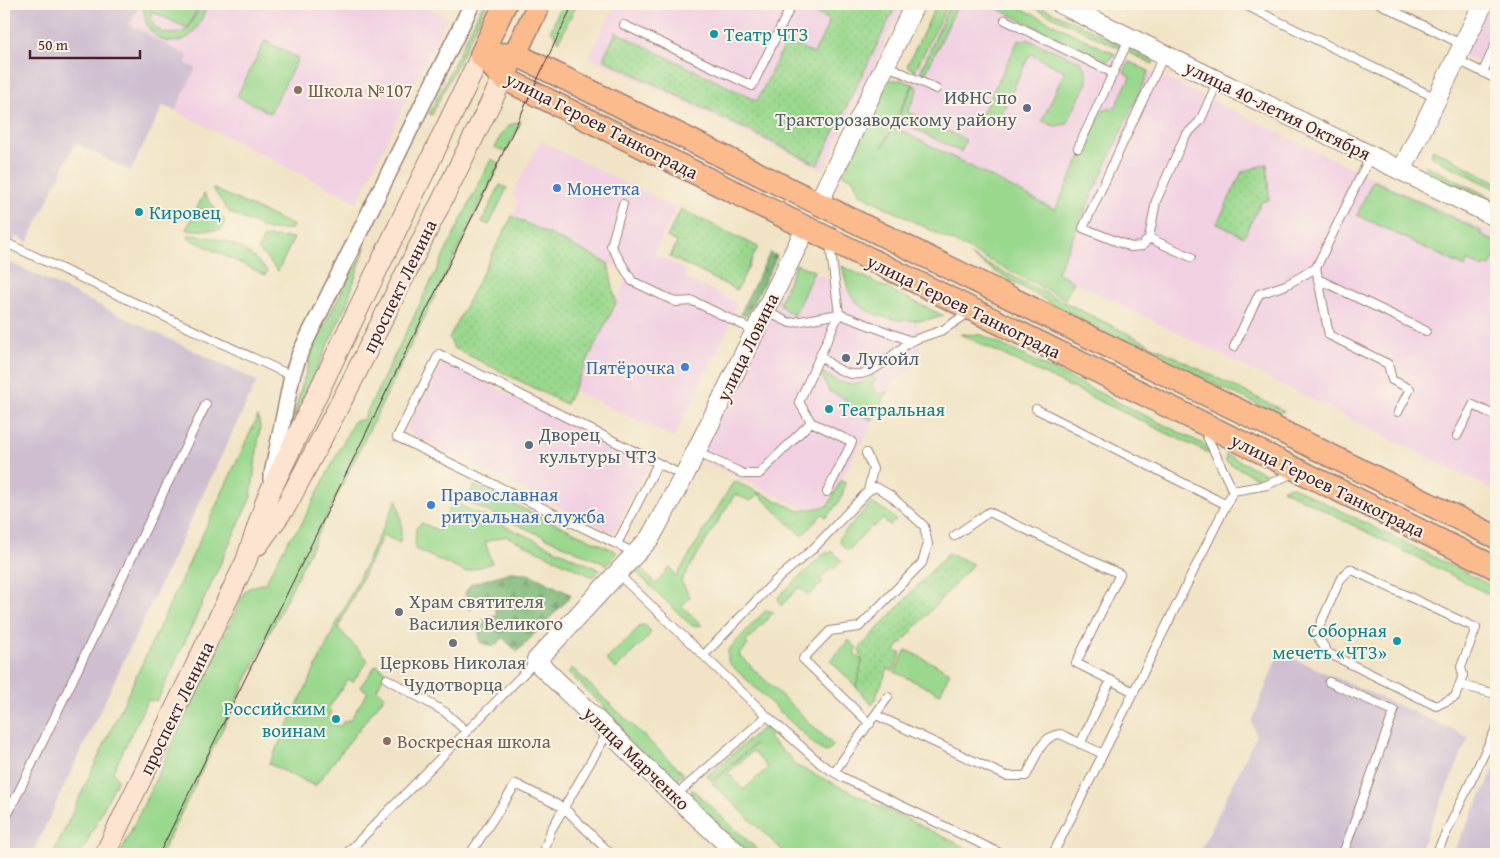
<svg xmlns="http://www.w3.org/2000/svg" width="1500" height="858" viewBox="0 0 1500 858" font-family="'Gentium Book Plus',serif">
<defs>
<pattern id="forest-firs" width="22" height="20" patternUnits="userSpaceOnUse" patternTransform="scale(1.25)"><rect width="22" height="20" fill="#7bb879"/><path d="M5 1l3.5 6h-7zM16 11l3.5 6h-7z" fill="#679563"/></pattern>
<pattern id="park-dots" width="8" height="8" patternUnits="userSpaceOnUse" patternTransform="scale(1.25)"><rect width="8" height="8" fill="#9ad88e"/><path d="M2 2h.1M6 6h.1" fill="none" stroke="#86b97b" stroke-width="1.8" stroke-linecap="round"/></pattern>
</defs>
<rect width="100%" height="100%" fill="#fcf5e5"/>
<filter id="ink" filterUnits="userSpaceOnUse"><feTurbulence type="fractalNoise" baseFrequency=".02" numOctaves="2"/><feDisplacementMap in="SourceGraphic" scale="10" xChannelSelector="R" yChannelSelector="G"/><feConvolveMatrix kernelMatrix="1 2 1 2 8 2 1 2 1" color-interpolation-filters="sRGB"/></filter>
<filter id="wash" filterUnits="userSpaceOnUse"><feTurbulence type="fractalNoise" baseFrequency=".0096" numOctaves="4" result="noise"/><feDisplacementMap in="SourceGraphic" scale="20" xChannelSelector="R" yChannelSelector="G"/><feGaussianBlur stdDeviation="1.12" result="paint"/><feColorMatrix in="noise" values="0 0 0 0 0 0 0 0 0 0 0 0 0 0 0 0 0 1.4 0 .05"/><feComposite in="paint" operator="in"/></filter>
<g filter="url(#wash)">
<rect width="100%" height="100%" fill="#f1e4c6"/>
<path fill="#f1d0e2" d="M140 4H420L447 17 357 202 175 111 196 68 185 63 188 56 130 25Z
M615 4H904L823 170 589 57Z
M949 4H1012L1352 168 1496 235V491L867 179Z
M1490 4H1496V72L1464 56Z
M540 141 676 208 654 253 684 269 686 278 735 302 733 317 674 438 573 390 629 274 512 215 519 200 512 196Z
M796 264 919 324 920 361 887 389 868 432 826 505 804 509 699 459Z
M442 361 649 464 613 533 406 432Z"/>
<path fill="#cebed0" d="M4 4H140L130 25 188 56 185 63 196 68 175 111 163 106 131 171 75 143 28 242 16 236 5 260 257 381 32 854H4Z
M1279 652 1469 737 1418 854H1199L1256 736 1252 722Z
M1496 766V854H1452Z"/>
<path fill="#9ad88e" stroke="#727c5c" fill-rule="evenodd" d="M145 4H152L151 9 154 4H199L188 28 202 4H208C203 15 199 30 188 37 165 53 139 28 145 4ZM151 11 187 28 188 29C172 40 148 31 151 11Z
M483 4H487L432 115 429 114Z
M562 4H577L559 41 551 30Z
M937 4H948L915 71 907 66Z
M950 4H958L925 75 922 76 920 73Z
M988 4H1012L1115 54 1107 62Z
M1026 4H1035L1154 59 1153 64Z
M1026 39 1080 61C1086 68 1088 73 1087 82L1067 124 1055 126 1042 121 1065 71 1030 54 997 123 988 119 986 123 981 116 1018 41Z
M265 41 298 58 270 113 237 96Z
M1129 62 1149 71 1057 272 1074 282 1065 299 860 194 853 179 842 174 887 80H902L913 84 882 148 894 127 1055 210 1103 110 1115 108 1130 77 1124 72Z
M914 84 918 89 908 112 966 140 961 152 897 120Z
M521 122 506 152 495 148C501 134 505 124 521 122Z
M1433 149 1496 182V189L1430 156Z
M491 159 500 164 161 854H120L245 591 251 587 265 583 289 539 300 527 354 421 363 420Z
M1425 165 1496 200V206L1427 173Z
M1373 180 1481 231V235L1496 242V254L1490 266 1485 265 1484 268 1468 260 1465 267 1357 215Z
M500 185 507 188 489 225 482 222Z
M212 188 294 226 291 229 268 230 229 212Z
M204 194 225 221 221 230H186Z
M190 235C225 238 245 245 268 272L265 275 188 238Z
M264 237 294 238 278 271 258 249Z
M365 247 346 306 290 427 314 345Z
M969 255 1284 411 1278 414C1174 364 1066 318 969 255Z
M796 264 814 271 794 316 782 307 780 302Z
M842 266 944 316C915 325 861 323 848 289 846 282 844 273 842 266Z
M960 334 982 335 1205 445 1210 454Z
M819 370C836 382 855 391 872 376L876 380 871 386 880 395 888 391 872 420 850 410 844 398 829 391Z
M258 416 260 427 251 497 158 700 147 701 113 772 118 779 81 854H53Z
M1226 454 1270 476 1263 481 1226 462Z
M841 480 845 481C844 497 837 506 826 517L822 514 802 536 759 495 761 493 799 511 828 506Z
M734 481 760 493 750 501 735 494 681 581 690 597 682 606 702 625 692 626 636 572 640 568 656 584 670 567 676 577Z
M474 486 617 552 607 565 467 502Z
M1291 486 1496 588V598L1282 489Z
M397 499 402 525 400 543 383 535 338 628 368 660 353 682 348 679 328 709 332 712 328 719 340 727 344 721 350 720 368 692 360 687 376 665 386 671 377 689 385 696 315 786 269 764Z
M453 502 600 570 593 577 506 536 485 542 492 563 465 572 415 549 416 528 422 523 439 531Z
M871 503 888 512 896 520 890 526 883 519 873 527 871 526 848 551 840 543V537Z
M833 552 842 561 834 569 832 567 820 579 823 582 809 596 799 587 781 606 778 597 825 553Z
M766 610 774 612 746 642 748 645 739 655 833 745 830 750 826 752 818 748 728 662V650Z
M645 625 651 631 648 637 616 669 606 660 640 626Z
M849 640 857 648 854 652 862 662 856 687 830 660Z
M906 650 950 672 940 694 895 672Z
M572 668 684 774 676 780 667 778 627 739 603 706 568 672Z
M766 728 775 731 768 738 793 760 791 763 979 854H786L712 783 755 744 712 781 707 776 760 730ZM753 751 768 768 743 790 728 773Z
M692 789 762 854H750L690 798Z"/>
<path fill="url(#forest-firs)" stroke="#626c52" d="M770 253 777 256 747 316 741 314 746 301Z
M510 572 527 573 572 595 517 652 503 638 493 647 480 642 478 622 497 614 490 595 470 602 472 609 470 610 465 593 471 584Z"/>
<path fill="url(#park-dots)" stroke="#727c5c" d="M807 4H897L818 165 603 59 616 32 757 101 786 41 814 54 830 20 805 8Z
M1267 164 1269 200 1261 202 1244 237 1217 224 1242 172Z
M681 209 758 247 737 290 670 257 677 242 667 237Z
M512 216 608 263 616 303 566 404 454 348 449 338Z
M948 553 973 564 895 650 901 654 893 671 888 669 872 705 856 687 862 662 859 649Z"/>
</g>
<g filter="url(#ink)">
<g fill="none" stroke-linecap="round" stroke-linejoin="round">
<defs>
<path id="service" d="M1243 4 1436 98
M1380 4 1463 45
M1005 20 1113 73
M624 25 752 86 792 4
M1164 55 1083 228 1131 247 1142 246 1149 238 1156 201 1185 136 1200 121 1218 81
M1456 59 1496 79
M886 65 936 89
M1483 72 1496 43
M1078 148 1130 37
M623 204 611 246 632 281 676 302 693 301 755 331
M1149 238 1191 257
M4 242 292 376
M830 244 839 314 911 341 943 330 971 311
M1316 268 1329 335 1388 364 1392 380 1410 389 1398 412
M1318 279 1426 331
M765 311 790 323 839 314
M1234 347 1259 294 1286 285 1316 268 1371 155
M820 355C859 393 875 368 911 341
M1036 409 1227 505
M1204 430 1233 491
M1457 436 1473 405 1496 416
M696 452 744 474H759L811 422
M866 453 873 469 868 491
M1233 491 1267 485 1293 473
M827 492 852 442 811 422 799 402 839 314
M954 536 989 512 1120 574 1076 663 1134 692
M617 544 658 463
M635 553 397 437 439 354 684 476
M1350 569 1476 628 1461 667 1463 675 1455 697 1436 706 1328 653 1316 634 1340 580Z
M618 574 767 716 821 764 842 777 1002 854
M704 655 775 581 814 548 868 491 876 487 890 495 924 526 928 544 922 563 859 627 830 631 803 659 870 724
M387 679 445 712 466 731
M1329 682 1394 711 1343 854
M1460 685 1496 694
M876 715 1006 776H1026C1035 761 1040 736 1060 734L1103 754 1053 854
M1080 744 1111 680
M1103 754 1233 491
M834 772 888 697
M675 796 767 716
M4 822 206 404
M346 854 536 661
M470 854 516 784 564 808 611 854
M548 854 545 849 551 830 608 732
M1436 854 1496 729
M1494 854 1496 850"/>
<path id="minor" d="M271 479 292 376 300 353 472 4"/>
<path id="tertiary" d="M1061 4 1496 217
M1402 170 1483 4
M818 204 915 4
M738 854 675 796 536 661 650 538 684 476 806 228"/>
<path id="secondary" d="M258 545 286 506 352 381 503 78
M105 854 246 561 267 498 481 55"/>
<path id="primary" d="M481 55 503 78 1496 568
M481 55 515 54 1496 537
M481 55 505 4
M508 68 539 4"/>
</defs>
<use href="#service" stroke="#9e8278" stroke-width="10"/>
<use href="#minor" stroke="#9e8278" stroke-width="18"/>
<use href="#tertiary" stroke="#9e8278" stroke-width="21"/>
<use href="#secondary" stroke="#9e8278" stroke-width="22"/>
<use href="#primary" stroke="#9e8278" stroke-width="25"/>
<use href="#service" stroke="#fff" stroke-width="8"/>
<use href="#minor" stroke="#fff" stroke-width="15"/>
<use href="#tertiary" stroke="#fff" stroke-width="19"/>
<use href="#secondary" stroke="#fde4d1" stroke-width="20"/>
<use href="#primary" stroke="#fbbb8d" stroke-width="22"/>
<path stroke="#4a1f2b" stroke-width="1" d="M159 854 485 191 573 4"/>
</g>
</g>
<g fill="#0f9aa8" stroke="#fcf5e5" stroke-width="2">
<circle cx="714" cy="34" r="5"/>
<circle cx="139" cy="212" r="5"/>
<circle cx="829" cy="409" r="5"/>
<circle cx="1397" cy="641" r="5"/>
<circle cx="336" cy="719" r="5"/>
</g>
<g fill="#8d6e63" stroke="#fcf5e5" stroke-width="2">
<circle cx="298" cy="90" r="5"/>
<circle cx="387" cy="741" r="5"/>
</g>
<g fill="#5c6f8a" stroke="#fcf5e5" stroke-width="2">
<circle cx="1027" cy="108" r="5"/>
<circle cx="846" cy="358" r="5"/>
<circle cx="529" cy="445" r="5"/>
</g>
<g fill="#3f7fe0" stroke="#fcf5e5" stroke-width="2">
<circle cx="557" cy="188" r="5"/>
<circle cx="685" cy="367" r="5"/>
<circle cx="431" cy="505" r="5"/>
</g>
<g fill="#6b7280" stroke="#fcf5e5" stroke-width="2">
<circle cx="399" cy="612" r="5"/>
<circle cx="453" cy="643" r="5"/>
</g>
<g text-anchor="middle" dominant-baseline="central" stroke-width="4" stroke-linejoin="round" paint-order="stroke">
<g font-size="19" fill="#0d838f" stroke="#fcf5e5" text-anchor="start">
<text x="724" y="34">Театр ЧТЗ</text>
<text x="149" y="212">Кировец</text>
<text x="839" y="409">Театральная</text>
<text x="1387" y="630" text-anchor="end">Соборная<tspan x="1387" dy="22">мечеть «ЧТЗ»</tspan></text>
<text x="326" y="708" text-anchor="end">Российским<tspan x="326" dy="22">воинам</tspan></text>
</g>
<g font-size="19" fill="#785e54" stroke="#fcf5e5" text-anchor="start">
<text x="308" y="90">Школа №107</text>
<text x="397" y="741">Воскресная школа</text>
</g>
<g font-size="19" fill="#4e5e75" stroke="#fcf5e5" text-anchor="start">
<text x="1017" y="97" text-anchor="end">ИФНС по<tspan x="1017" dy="22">Тракторозаводскому району</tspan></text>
<text x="856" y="358">Лукойл</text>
<text x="539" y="434">Дворец<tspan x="539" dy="22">культуры ЧТЗ</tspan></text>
</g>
<g font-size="19" fill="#4a1f2b" stroke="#fcf5e5">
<text transform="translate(1278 110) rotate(26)">улица 40-летия Октября</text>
<text transform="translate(602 125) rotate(27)">улица Героев Танкограда</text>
<text transform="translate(399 286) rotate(-64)">проспект Ленина</text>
<text transform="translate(964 306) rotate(26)">улица Героев Танкограда</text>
<text transform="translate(747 347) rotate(-64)">улица Ловина</text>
<text transform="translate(1328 485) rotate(26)">улица Героев Танкограда</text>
<text transform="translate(176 708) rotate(-64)">проспект Ленина</text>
<text transform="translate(637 758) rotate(44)">улица Марченко</text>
</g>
<g font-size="19" fill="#366cbe" stroke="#fcf5e5" text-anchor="start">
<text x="567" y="188">Монетка</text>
<text x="675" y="367" text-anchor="end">Пятёрочка</text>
<text x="441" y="494">Православная<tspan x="441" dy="22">ритуальная служба</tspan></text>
</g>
<g font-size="19" fill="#5b616d" stroke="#fcf5e5" text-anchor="start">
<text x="409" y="601">Храм святителя<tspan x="409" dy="22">Василия Великого</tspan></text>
<text x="453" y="662" text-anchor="middle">Церковь Николая<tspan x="453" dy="22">Чудотворца</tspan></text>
</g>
</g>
<rect width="1500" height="858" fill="none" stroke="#fcf5e5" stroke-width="20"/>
<path d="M30 50v8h110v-8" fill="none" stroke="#4a1f2b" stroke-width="2.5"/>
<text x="38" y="50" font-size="15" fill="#4a1f2b" stroke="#fcf5e5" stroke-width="4" paint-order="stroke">50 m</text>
</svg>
